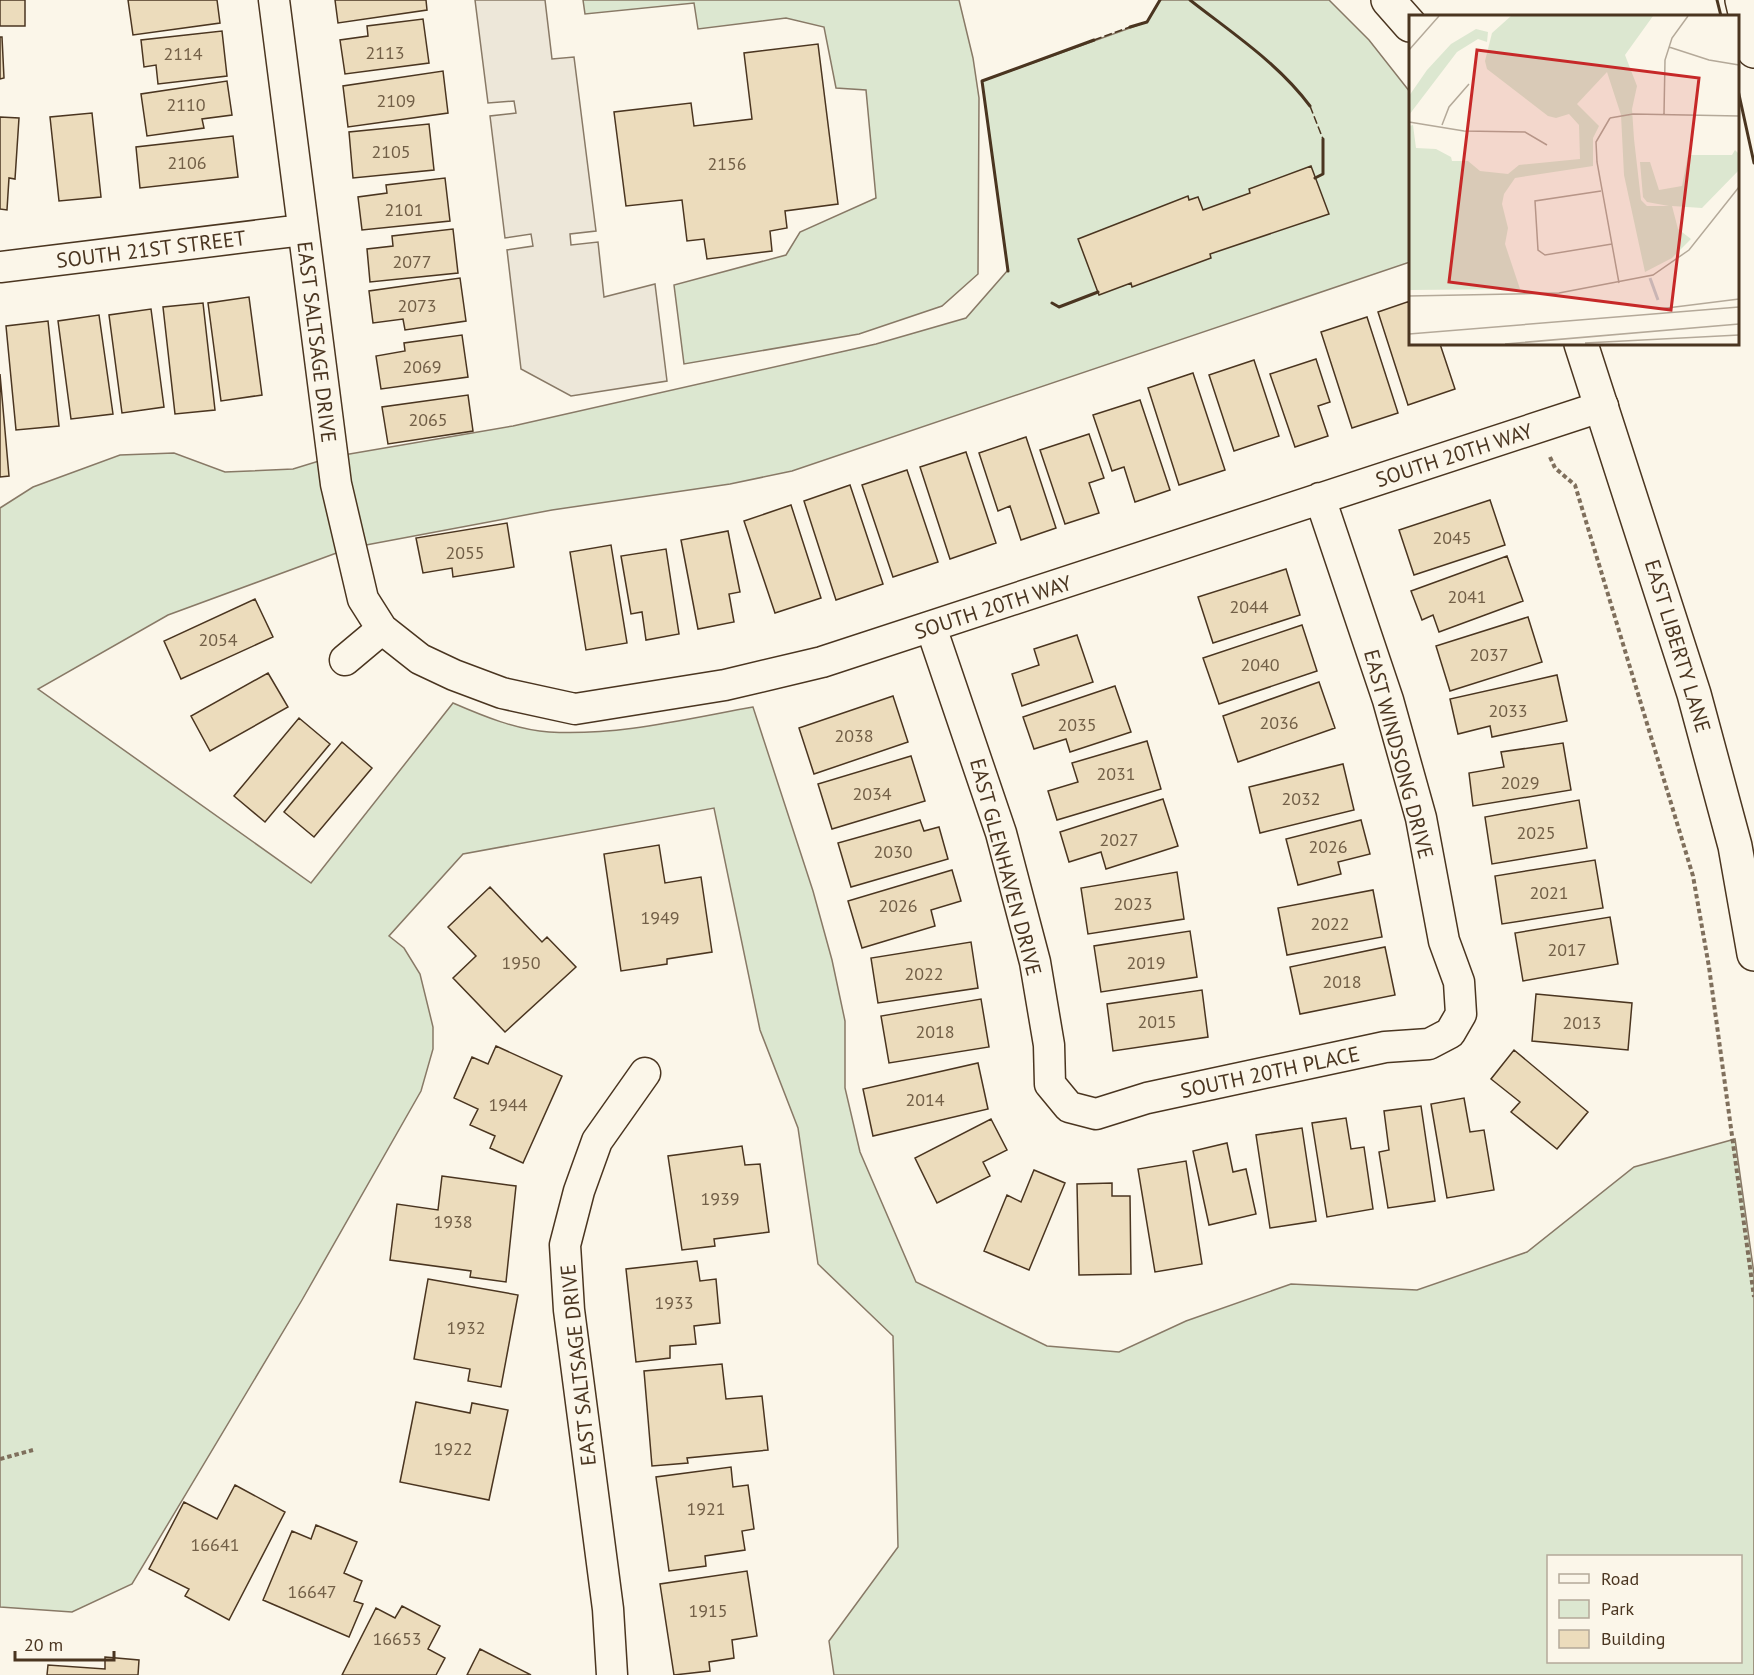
<svg xmlns="http://www.w3.org/2000/svg" width="1754" height="1675" viewBox="0 0 1754 1675" font-family="'PT Sans',sans-serif">
<rect width="100%" height="100%" fill="#fbf6e9"/>
<path fill="#dce7d0" stroke="#887966" stroke-width="1.5" fill-rule="evenodd" d="M583 0H959L973 58 979 98 978 274 942 306 859 334 684 364 674 285 786 255 800 232 876 198 866 90 836 88 824 27 786 18 698 29 694 3 585 14Z
M1160 0H1329L1369 40 1410 92V262L792 471 730 484 552 510 350 548 168 615 38 689 311 883 453 703C483 716 517 730 549 732 618 736 686 719 753 707L813 891 832 960 845 1021V1088L860 1152 916 1282 1047 1346 1119 1352 1186 1321 1291 1284 1417 1290 1527 1252 1634 1167 1735 1139 1754 1274V1675H834L829 1641 898 1547 893 1336 818 1264 798 1128 760 1030 714 808 463 854 389 936 404 948 420 974 433 1027V1049L421 1091 302 1300 132 1584 72 1612 0 1607V508L33 487 120 455 174 453 225 472 293 469 332 457 513 426 876 344 966 318 1008 270 982 81 1147 22ZM1548 1556H1740V1662H1548Z"/>
<path fill="#ede7d9" stroke="#887966" stroke-width="1.5" d="M475 0H545L552 59 574 57 596 231 570 234 571 245 598 242 604 297 655 284 667 381 571 396 521 369 507 250 533 246 531 234 505 238 490 116 516 113 514 101 488 103Z"/>
<path fill="#ecdcbc" stroke="#4a3520" stroke-width="1.5" d="M0 0H25V26H0Z
M128 0H217L220 23 133 35Z
M335 0H426L427 10 338 23Z
M423 19 429 63 345 74 340 40 368 36 367 26Z
M222 31 227 76 158 84 156 65 144 67 141 40Z
M0 37H2L4 78 0 79Z
M818 44 838 204 785 211 787 228 770 231 772 251 707 259 704 239 687 241 682 200 626 206 614 112 691 103 694 126 752 119 744 53Z
M443 71 448 113 348 127 343 86Z
M227 81 232 115 202 119 204 128 147 136 141 94Z
M92 113 101 197 59 201 50 117Z
M0 117 19 118 15 179 9 178 7 210 0 209Z
M429 124 434 170 353 178 349 132Z
M233 136 238 177 140 188 136 147Z
M1311 166 1329 214 1210 254 1211 258 1132 287 1131 283 1099 295 1078 239 1188 196 1189 200 1198 197 1203 210 1250 193 1249 189Z
M445 178 450 221 362 230 358 197 387 193 386 185Z
M453 229 458 273 370 282 367 249 393 246 392 236Z
M460 278 466 321 405 330 403 319 373 323 369 291Z
M249 297 262 395 221 401 208 303Z
M1410 301V344H1440L1455 389 1408 405 1378 312Z
M203 303 215 410 175 414 163 307Z
M151 309 164 407 122 413 109 315Z
M99 315 113 414 71 419 58 321Z
M1367 317 1398 413 1352 428 1321 332Z
M48 321 59 426 16 430 6 326Z
M462 335 468 377 381 389 376 356 405 351 404 343Z
M1316 359 1330 402 1318 406 1328 436 1295 447 1270 374Z
M1254 360 1279 436 1234 451 1209 375Z
M1193 373 1225 470 1179 485 1148 388Z
M0 374 9 476 0 477Z
M468 395 473 431 388 444 382 407Z
M1140 400 1170 490 1135 502 1124 467 1112 471 1093 415Z
M1089 434 1104 478 1089 483 1099 513 1065 524 1040 450Z
M1026 437 1056 528 1021 540 1010 506 998 511 979 453Z
M966 452 996 543 950 559 920 467Z
M907 470 938 562 893 577 862 485Z
M850 485 883 584 836 600 804 501Z
M1490 500 1505 545 1414 575 1399 530Z
M791 505 821 598 775 613 744 521Z
M507 523 514 567 453 577 452 568 423 573 416 538Z
M728 531 740 592 729 594 734 622 698 629 681 540Z
M611 545 627 643 586 650 570 552Z
M666 549 679 634 646 640 642 612 631 614 621 556Z
M1507 556 1523 601 1439 632 1433 615 1422 620 1411 591Z
M1286 569 1300 615 1213 643 1198 597Z
M255 599 273 637 181 679 164 641Z
M1528 617 1542 662 1450 691 1436 646Z
M1302 625 1317 671 1219 704 1203 658Z
M1077 635 1093 682 1022 706 1012 674 1039 665 1034 649Z
M268 673 288 707 210 751 191 716Z
M1557 675 1567 721 1492 737 1490 726 1458 734 1450 699Z
M1319 682 1335 728 1238 762 1223 716Z
M1115 686 1131 732 1070 752 1066 739 1034 749 1023 717Z
M893 696 908 742 814 774 799 728Z
M299 718 330 744 265 822 234 796Z
M1147 741 1161 789 1057 820 1048 791 1078 782 1072 763Z
M342 742 372 768 314 837 284 812Z
M1563 743 1571 790 1473 806 1469 773 1504 767 1501 752Z
M911 756 925 801 832 829 818 784Z
M1343 764 1354 810 1260 833 1249 787Z
M1163 799 1178 846 1106 869 1101 852 1069 862 1060 832Z
M1579 800 1587 848 1492 864 1485 817Z
M920 820 924 831 939 827 948 859 851 887 838 843Z
M1361 820 1370 854 1338 862 1341 874 1298 885 1286 839Z
M659 845 665 883 701 877 712 952 667 959V964L621 971 604 854Z
M1595 860 1603 908 1502 924 1495 876Z
M952 870 961 901 931 910 935 926 862 948 848 901Z
M1177 872 1184 919 1088 934 1081 888Z
M490 887 542 942 547 937 576 967 505 1032 453 978 476 956 448 927Z
M1373 890 1382 937 1287 955 1278 908Z
M1610 917 1618 964 1523 981 1515 933Z
M1190 931 1197 977 1101 992 1094 946Z
M971 942 978 988 878 1003 871 958Z
M1385 947 1395 995 1300 1014 1290 967Z
M1202 990 1208 1037 1113 1051 1107 1004Z
M1536 994 1632 1003 1628 1050 1532 1041Z
M981 999 989 1047 889 1063 881 1016Z
M496 1046 562 1076 523 1163 490 1148 495 1136 470 1125 478 1109 454 1098 472 1057 488 1064Z
M1514 1050 1588 1112 1557 1149 1511 1112 1520 1102 1491 1079Z
M978 1063 988 1109 873 1136 863 1089Z
M1464 1098 1470 1132 1484 1130 1494 1190 1447 1198 1431 1104Z
M1421 1106 1435 1201 1388 1208 1379 1152 1389 1150 1384 1111Z
M1346 1118 1351 1149 1364 1147 1373 1209 1327 1217 1312 1123Z
M991 1119 1007 1150 983 1162 990 1176 937 1203 915 1158Z
M1302 1128 1316 1221 1270 1228 1256 1135Z
M1227 1143 1233 1172 1246 1169 1256 1214 1209 1225 1193 1151Z
M742 1146 745 1165 760 1164 769 1232 714 1239 715 1246 682 1250 668 1156Z
M1186 1161 1202 1264 1155 1272 1138 1169Z
M1034 1170 1065 1183 1029 1270 984 1251 1007 1195 1021 1202Z
M442 1176 516 1186 506 1282 470 1277 471 1271 390 1260 397 1204 438 1210Z
M1112 1183V1196H1130L1131 1274 1079 1275 1077 1184Z
M697 1261 700 1281 716 1279 720 1323 694 1326 696 1344 670 1346V1358L636 1362 626 1269Z
M428 1279 518 1295 501 1387 468 1381 470 1369 414 1359Z
M722 1364 726 1399 762 1396 768 1450 687 1458 688 1463 652 1466 644 1371Z
M416 1402 470 1413 472 1403 508 1410 489 1500 400 1482Z
M731 1467 733 1487 748 1485 754 1529 742 1531 745 1550 705 1556 706 1566 669 1571 656 1477Z
M235 1485 285 1512 229 1620 185 1596 189 1589 149 1569 184 1502 217 1519Z
M316 1525 357 1542 344 1573 362 1581 354 1601 363 1604 349 1637 263 1600 292 1531 311 1539Z
M747 1571 757 1636 732 1640 734 1658 709 1662 710 1671 674 1675 660 1584Z
M402 1606 440 1626 428 1649 445 1658 436 1675H342L376 1608 395 1618Z
M480 1649 531 1675H467Z
M105 1657 139 1660 138 1675H47L48 1665 105 1669Z"/>
<g fill="none" stroke-linecap="round" stroke-linejoin="round">
<defs>
<path id="street" d="M274 0 336 484 363 599 382 629 420 659 454 675 502 693 575 709 725 685 822 662 1603 406
M0 267 303 230
M931 627 1001 833 1035 962 1049 1045 1050 1084 1069 1107 1096 1114 1147 1098 1385 1047 1429 1044 1450 1033 1461 1014 1459 982 1444 941 1421 818 1388 700 1320 498
M345 660 382 629
M612 1675 608 1609 569 1310 565 1245 579 1191 597 1141 645 1073"/>
<path id="secondary" d="M1388 0 1410 25
M1581 344 1694 694 1735 846 1754 954"/>
<path id="highway" d="M1742 0 1754 51"/>
</defs>
<use href="#street" stroke="#4a3520" stroke-width="33"/>
<use href="#secondary" stroke="#4a3520" stroke-width="36"/>
<use href="#highway" stroke="#4a3520" stroke-width="36"/>
<path stroke="#7f6f5c" stroke-width="4" stroke-dasharray="4.5 3" stroke-linecap="butt" d="M1550 457 1555 468 1575 485 1693 876 1709 967 1754 1297
M0 1459 33 1450"/>
<use href="#street" stroke="#fbf6e9" stroke-width="30"/>
<use href="#secondary" stroke="#fbf6e9" stroke-width="33"/>
<use href="#highway" stroke="#fbf6e9" stroke-width="33"/>
<path stroke="#4a3520" stroke-width="1.5" stroke-dasharray="8 3" stroke-linecap="butt" d="M1094 40 1130 27
M1310 106 1323 139"/>
<path stroke="#4a3520" stroke-width="3" d="M1190 0C1232 33 1278 63 1310 106
M1717 0 1721 16
M1130 27 1147 22 1160 0
M1738 90 1754 163
M1315 178 1323 174V139
M1008 271 982 81 1094 40
M1052 303 1059 307 1098 292"/>
</g>
<g text-anchor="middle" dominant-baseline="central" stroke-width="4.5" stroke-linejoin="round" paint-order="stroke">
<g font-size="18" fill="#725f47">
<text x="385" y="52">2113</text>
<text x="183" y="53">2114</text>
<text x="396" y="100">2109</text>
<text x="186" y="104">2110</text>
<text x="391" y="151">2105</text>
<text x="187" y="162">2106</text>
<text x="727" y="163">2156</text>
<text x="404" y="209">2101</text>
<text x="412" y="261">2077</text>
<text x="417" y="305">2073</text>
<text x="422" y="366">2069</text>
<text x="428" y="419">2065</text>
<text x="1452" y="537">2045</text>
<text x="465" y="552">2055</text>
<text x="1467" y="596">2041</text>
<text x="1249" y="606">2044</text>
<text x="218" y="639">2054</text>
<text x="1489" y="654">2037</text>
<text x="1260" y="664">2040</text>
<text x="1508" y="710">2033</text>
<text x="1279" y="722">2036</text>
<text x="1077" y="724">2035</text>
<text x="854" y="735">2038</text>
<text x="1116" y="773">2031</text>
<text x="1520" y="782">2029</text>
<text x="872" y="793">2034</text>
<text x="1301" y="798">2032</text>
<text x="1536" y="832">2025</text>
<text x="1119" y="839">2027</text>
<text x="1328" y="846">2026</text>
<text x="893" y="851">2030</text>
<text x="1549" y="892">2021</text>
<text x="1133" y="903">2023</text>
<text x="898" y="905">2026</text>
<text x="660" y="917">1949</text>
<text x="1330" y="923">2022</text>
<text x="1567" y="949">2017</text>
<text x="521" y="962">1950</text>
<text x="1146" y="962">2019</text>
<text x="924" y="973">2022</text>
<text x="1342" y="981">2018</text>
<text x="1157" y="1021">2015</text>
<text x="1582" y="1022">2013</text>
<text x="935" y="1031">2018</text>
<text x="925" y="1099">2014</text>
<text x="508" y="1104">1944</text>
<text x="720" y="1198">1939</text>
<text x="453" y="1221">1938</text>
<text x="674" y="1302">1933</text>
<text x="466" y="1327">1932</text>
<text x="453" y="1448">1922</text>
<text x="706" y="1508">1921</text>
<text x="215" y="1544">16641</text>
<text x="312" y="1591">16647</text>
<text x="708" y="1610">1915</text>
<text x="397" y="1638">16653</text>
</g>
<g font-size="21" fill="#4a3520" stroke="#fbf6e9">
<text transform="translate(151 249) rotate(-7)">SOUTH 21ST STREET</text>
<text transform="translate(317 342) rotate(83)">EAST SALTSAGE DRIVE</text>
<text transform="translate(1454 455) rotate(-18)">SOUTH 20TH WAY</text>
<text transform="translate(993 607) rotate(-18)">SOUTH 20TH WAY</text>
<text transform="translate(1678 646) rotate(73)">EAST LIBERTY LANE</text>
<text transform="translate(1399 754) rotate(75)">EAST WINDSONG DRIVE</text>
<text transform="translate(1006 867) rotate(75)">EAST GLENHAVEN DRIVE</text>
<text transform="translate(1270 1072) rotate(-12)">SOUTH 20TH PLACE</text>
<text transform="translate(578 1365) rotate(-96)">EAST SALTSAGE DRIVE</text>
</g>
</g>
<g transform="translate(1409 15)">
<rect width="330" height="330" fill="#fbf6e9"/>
<path d="M102 1H244L216 40 228 71 223 94 225 124 232 185 238 191H260L238 187 234 182 231 147H241L250 175 273 171 279 140H323L326 135 330 139V155L293 193 263 191 269 214 282 224 263 243 236 257 215 160 212 100 198 57 168 89 190 111 184 123V151L106 163 95 179 93 189 99 213 96 229 111 274 0 275V111L4 110 7 133 27 134 42 142 43 146H59L71 156 99 159 110 150 171 144 170 110 160 99 147 103 139 101 78 54 76 46 83 18ZM67 14 79 17 78 27 69 24 48 37 0 100V81L18 55 42 29Z" fill="#dce7d0"/>
<path fill="none" stroke="#c9cecd" stroke-width="3" d="M241 263 249 285"/>
<path fill="none" stroke="#b4a999" stroke-width="1.5" d="M260 32 300 45 330 50M0 35 30 1M255 99 256 45 263 23 279 1M201 103 187 127 188 147 210 268M201 103 224 99 330 101M0 107 55 116 116 117 138 130M33 110 40 92 60 69M192 176 126 186 129 235 136 240 203 229M0 281 150 278 244 260 280 235 330 172M250 294 330 284M0 319 330 292M176 328 330 320M96 329 330 309"/>
<path fill="#c62828" fill-opacity="0.15" stroke="#c62828" stroke-width="3" d="M68 35 290 63 262 295 40 267Z"/>
<rect width="330" height="330" fill="none" stroke="#4a3520" stroke-width="3"/>
</g>
<rect x="1547" y="1555" width="195" height="108" fill="#fbf6e9" stroke="#b4a999" stroke-width="1.5"/>
<rect x="1559" y="1574" width="30" height="9" fill="#fbf6e9" stroke="#b4a999" stroke-width="1.5"/>
<text x="1601" y="1585" font-size="18" fill="#4a3520">Road</text>
<rect x="1559" y="1600" width="30" height="18" fill="#dce7d0" stroke="#b4a999" stroke-width="1.5"/>
<text x="1601" y="1615" font-size="18" fill="#4a3520">Park</text>
<rect x="1559" y="1630" width="30" height="18" fill="#ecdcbc" stroke="#b4a999" stroke-width="1.5"/>
<text x="1601" y="1645" font-size="18" fill="#4a3520">Building</text>
<path d="M15 1651v9h99v-9" fill="none" stroke="#4a3520" stroke-width="3"/>
<text x="24" y="1651" font-size="18" fill="#4a3520" stroke="#fbf6e9" stroke-width="4.5" paint-order="stroke">20 m</text>
</svg>
